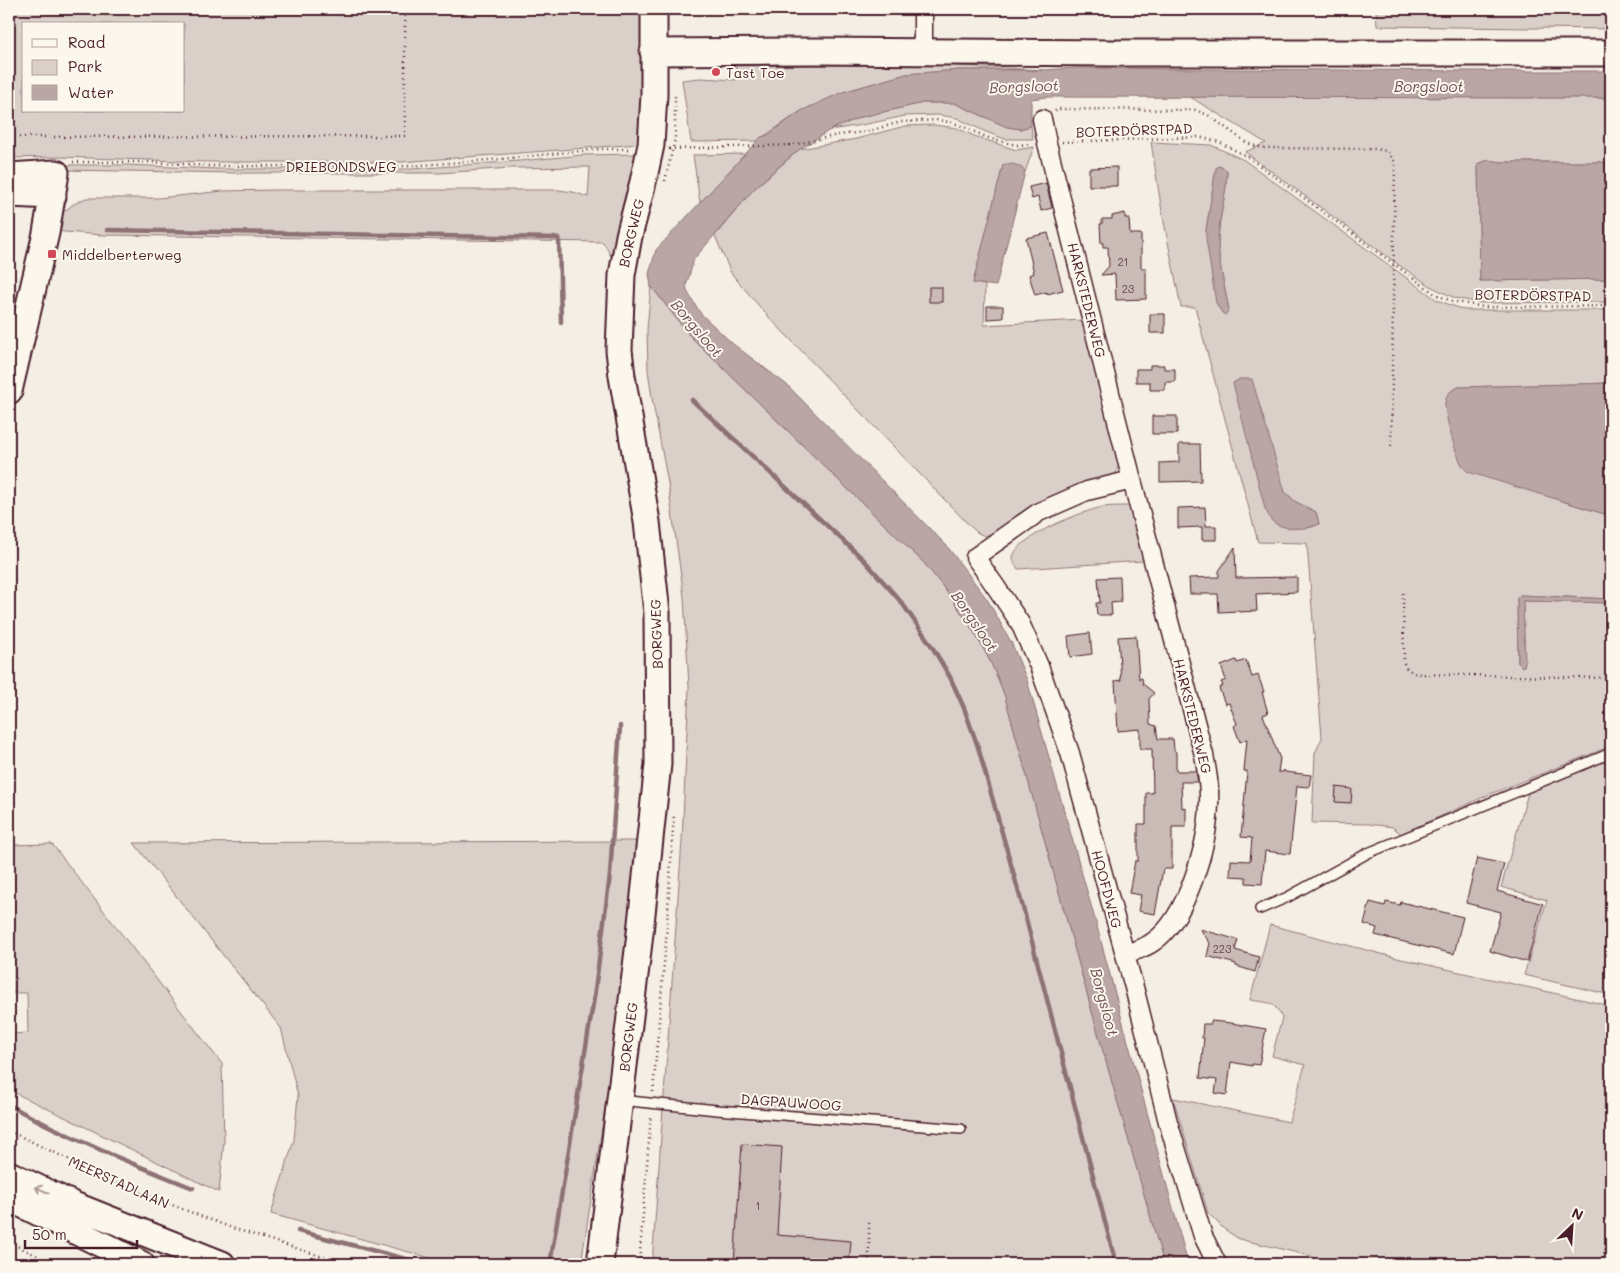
<svg xmlns="http://www.w3.org/2000/svg" width="1620" height="1273" viewBox="0 0 1620 1273" font-family="Mali,sans-serif">
<rect width="100%" height="100%" fill="#f4eee4"/>
<filter id="ink" filterUnits="userSpaceOnUse"><feTurbulence type="fractalNoise" baseFrequency=".02" numOctaves="2"/><feDisplacementMap in="SourceGraphic" scale="10" xChannelSelector="R" yChannelSelector="G"/><feConvolveMatrix kernelMatrix="1 2 1 2 8 2 1 2 1" color-interpolation-filters="sRGB"/></filter>
<g filter="url(#ink)">
<path fill="#dbd0c9" stroke="#92787a" fill-rule="evenodd" d="M9 9H642L644 91 639 144 401 162H210L59 157 9 158ZM24 24H184V111H24Z
M1376 9H1611V29L1377 26Z
M920 64 1043 70H960L906 74 843 92 801 111 757 141 691 142 682 80 700 78 736 80V66Z
M1190 97 1611 98V163L1600 162H1502L1488 160 1478 164 1480 281 1611 279V302L1480 303 1455 298 1432 287 1399 265 1245 152 1266 143Z
M923 103H954L1007 127 1020 129 1031 126 1033 139H1005L986 132 957 118 939 115 905 116 862 125 830 130 861 117Z
M934 125 957 128 974 136 1016 150 1034 147 1025 172 1022 168 1003 166 974 279 973 283 985 285 984 325 1084 320 1120 461 1115 476 985 536 978 533 970 526 765 313 731 273 715 236 753 190 800 149 856 139 905 126Z
M1151 142 1211 145 1244 160 1437 300 1464 310H1611V383L1459 387 1452 390 1447 396 1555 499 1611 516V599L1520 595 1517 599 1518 663 1524 666 1522 601 1611 603V746L1488 795 1401 834 1393 827 1369 824 1312 823 1315 753 1322 738 1307 543 1258 542 1195 307H1181L1162 212ZM1219 166 1227 170C1227 194 1219 216 1218 240 1218 262 1225 288 1229 310L1206 230 1216 168ZM1240 379 1285 492 1296 502 1316 512 1319 524 1312 527 1292 528 1233 383Z
M638 154 614 261 603 242 102 235 53 231 61 214 72 205 86 198H159L223 191 276 190H558L573 192 588 197 590 167 511 168 440 173H240L62 170 64 165H128L217 169H411L519 161 584 155Z
M745 154 700 203 693 155Z
M9 219 14 318 9 339Z
M651 286 690 336 924 563C957 603 988 648 1005 697L1101 1044 1164 1264H652L682 841 689 687 684 597 668 483 652 398 648 370 647 329Z
M1130 506 1135 518 1143 561 1018 569C1015 564 1011 560 1014 554 1023 535 1082 511 1103 507 1111 506 1121 506 1130 506Z
M1611 759V995L1524 975 1547 900 1501 887 1528 793Z
M639 841 618 1024 581 1264H452L271 1214 294 1140 298 1096 281 1028 134 843Z
M52 844 222 1064 224 1141 219 1192 9 1090V1034L28 1033 27 993H9V845Z
M1270 925 1397 958 1611 1006V1264H1325L1311 1256 1239 1239 1224 1229 1208 1213 1173 1098 1289 1122 1305 1065 1272 1056 1282 1018C1274 1000 1268 1003 1250 1000Z"/>
<path fill="#baa7a5" stroke="#8d7174" d="M1076 68 1477 71H1611V98L1046 97 1031 99V126L1020 129 1007 127 954 103H923L861 117 830 130 800 149 772 172 753 190 694 259 686 286 688 293 701 314 733 344 787 385 946 545 987 599 1011 642 1027 680 1096 923 1188 1264H1164L1101 1044 1005 697C988 648 957 603 924 563L690 336 651 286 649 274 656 250 761 137 768 135 801 111 843 92 906 74 960 70H1043Z
M1488 160 1502 162H1600L1611 163V279L1480 281 1478 164Z
M1006 164C1014 164 1021 165 1025 172L996 286 973 283 1003 165Z
M1219 166 1227 170C1227 194 1219 216 1218 240 1218 262 1225 288 1229 310L1225 315 1222 313 1216 303 1206 239V230L1216 168Z
M1240 379H1252L1285 492 1296 502 1316 512 1319 524C1307 530 1281 531 1271 520 1269 517 1267 512 1265 509L1233 383Z
M1611 383V516L1468 472C1463 468 1460 462 1458 456 1454 448 1444 411 1445 403 1446 394 1451 390 1459 387Z
M1520 595 1611 599V603L1523 601 1525 663 1524 666 1522 667 1518 663 1517 598Z"/>
<g fill="none" stroke-linecap="round" stroke-linejoin="round">
<path stroke="#8d7174" stroke-width="4.5" d="M107 230 559 238 561 322
M692 400 865 561 902 603 931 645 950 677 964 708 978 747 1024 911 1116 1264
M9 1105C68 1138 130 1163 193 1188
M298 1231 425 1264
M550 1264 594 998 610 875 620 726"/>
</g>
<path fill="#cabbb6" stroke="#4a1f2b" d="M1117 167V186H1089V168Z
M1046 183 1052 208 1041 211 1038 197 1032 199 1029 187Z
M1125 213V218H1129L1130 234H1141V268H1146V299L1116 300 1115 274 1101 275 1109 266 1108 247H1103V243H1101L1100 224H1102V219H1112V216Z
M1048 233 1063 290 1047 294V292L1035 295 1029 275 1034 273 1026 238Z
M929 287H942V302H929Z
M987 306H1003V318L987 319Z
M1150 314H1165V333H1150Z
M1150 365H1164V369H1175V382H1165V390H1150V382H1136V369H1150Z
M1152 416H1177V434H1152Z
M1179 444H1200L1201 481 1160 482V463L1179 462Z
M1205 507 1206 526H1216V540H1202V527L1178 528V508Z
M1235 547 1236 578 1297 577V592L1256 594 1257 611 1239 612V611L1219 612 1218 594H1190L1189 578 1219 577V571Z
M1120 577 1121 602 1111 603 1112 615H1097L1096 603H1100L1098 578Z
M1090 633 1092 654 1070 657 1068 636Z
M1136 636 1139 679 1142 678 1143 684 1154 693 1149 699 1150 724 1156 726 1158 739H1173L1174 750 1176 752V771H1196L1198 782H1181L1182 808 1186 807V827H1172V869H1163L1155 914 1138 911 1141 895 1129 893 1135 861H1138V824H1146V793H1153L1152 749H1140V729L1118 731 1115 681 1121 680 1118 637Z
M1236 660 1237 663 1246 660 1252 677 1258 675 1264 692H1262L1268 713 1263 715 1280 759 1278 772H1283L1284 770 1285 772 1311 775 1309 787 1297 786 1290 854 1265 851 1262 884 1246 883V877L1230 876 1231 860 1250 861 1252 838 1241 837 1247 771H1244L1247 739 1240 742 1234 726 1237 724 1229 703 1225 704 1219 688 1223 686 1221 682 1226 680 1221 666Z
M1336 787 1352 789 1351 803 1335 802Z
M1477 858 1504 864 1497 891 1543 904 1527 962 1490 951 1501 912 1466 903Z
M1370 902 1385 906 1386 902 1400 905 1401 902 1463 917 1454 954 1375 935 1377 928 1364 924Z
M1200 929 1238 940 1235 950 1259 957 1255 972 1236 966V964L1207 956 1210 943Z
M1211 1021 1231 1023 1266 1029 1259 1065 1252 1064V1066L1231 1062 1227 1095 1215 1093 1217 1080 1200 1078 1204 1038H1202L1203 1024H1211Z
M742 1144 782 1147 777 1235 851 1241 849 1264H734Z"/>
<g fill="none" stroke-linecap="round" stroke-linejoin="round">
<defs>
<path id="lane" d="M1260 909 1288 897 1368 853 1611 753
M620 1100 717 1110 961 1129"/>
<path id="street" d="M923 52V9
M1042 119 1047 143 1132 480 1204 755C1207 771 1210 787 1209 804 1208 844 1187 919 1153 942 1145 948 1134 951 1125 954
M1132 480 1087 491 1039 512 975 557 996 587 1020 623 1039 666 1070 753 1135 991 1168 1122 1203 1236 1217 1264"/>
<path id="secondary" d="M653 52 815 51 1112 53H1611
M9 176 56 173 46 233 9 391
M9 194 53 196
M9 1174 74 1205 222 1264
M9 1198 141 1264
M600 1264 639 942 658 764 657 613 647 522 622 376 619 350 622 275 629 236 643 182 651 145 654 95V9"/>
</defs>
<use href="#lane" stroke="#4a1f2b" stroke-width="12"/>
<use href="#street" stroke="#4a1f2b" stroke-width="21"/>
<use href="#secondary" stroke="#4a1f2b" stroke-width="29"/>
<path stroke="#4a1f2b" stroke-width="2.5" stroke-dasharray="1 4" stroke-linecap="butt" d="M1055 111 1058 109 1195 110 1208 115 1247 143 1262 148 1374 149 1387 151 1395 162 1391 448
M9 137 405 136V9
M1062 142 1199 137 1219 142 1248 157 1435 294 1451 301 1484 307 1611 306
M669 149 793 145 838 135 865 132 901 122 939 120 957 124 991 139 1016 145 1032 144
M73 162H150L210 166H408L501 159 601 149H631
M665 181 675 139V95
M1403 593 1404 663 1407 669 1416 674 1611 678
M653 1092 666 940 674 813
M9 1131 133 1190 232 1228 346 1264
M9 1242 54 1264
M639 1264 651 1115
M869 1264V1220
M1602 1264 1611 1224"/>
<use href="#lane" stroke="#fbf7ec" stroke-width="9"/>
<use href="#street" stroke="#fbf7ec" stroke-width="18"/>
<use href="#secondary" stroke="#fbf7ec" stroke-width="25"/>
</g>
<defs><path id="oneway-shaft" d="M-6 0H5M1.5-3L5.5 0L1.5 3" fill="none" stroke-width="1.6" stroke-linecap="round" stroke-linejoin="round" transform="scale(1.25)"/></defs>
<use stroke="#ab9695" href="#oneway-shaft" transform="translate(42 1190) rotate(-155)"/>
</g>
<g fill="#d1495b" stroke="#fbf7ec" stroke-width="2">
<circle cx="716" cy="72" r="5"/>
<rect x="47" y="249" width="10" height="10" rx="2.5"/>
</g>
<g text-anchor="middle" dominant-baseline="central" stroke-width="4" stroke-linejoin="round" paint-order="stroke">
<g font-size="11" fill="#6a464e">
<text x="1123" y="261">21</text>
<text x="1128" y="288">23</text>
<text x="1222" y="948">223</text>
<text x="758" y="1205">1</text>
</g>
<g font-size="14" fill="#4a1f2b" stroke="#fbf7ec" text-anchor="start">
<text x="726" y="72">Tast Toe</text>
<text x="62" y="254">Middelberterweg</text>
</g>
<g font-size="14" fill="#4a1f2b" stroke="#fbf7ec">
<text transform="translate(1134 130) rotate(-2)">BOTERDÖRSTPAD</text>
<text x="341" y="166">DRIEBONDSWEG</text>
<text transform="translate(631 233) rotate(-77)">BORGWEG</text>
<text transform="translate(1533 295) rotate(1)">BOTERDÖRSTPAD</text>
<text transform="translate(1087 300) rotate(76)">HARKSTEDERWEG</text>
<text transform="translate(656 634) rotate(-92)">BORGWEG</text>
<text transform="translate(1193 716) rotate(76)">HARKSTEDERWEG</text>
<text transform="translate(1107 889) rotate(75)">HOOFDWEG</text>
<text transform="translate(628 1037) rotate(-83)">BORGWEG</text>
<text transform="translate(791 1102) rotate(4)">DAGPAUWOOG</text>
<text transform="translate(119 1182) rotate(24)">MEERSTADLAAN</text>
</g>
<g font-size="15" font-style="italic" fill="#714f56" stroke="#fbf7ec">
<text transform="translate(1024 86) rotate(-2)">Borgsloot</text>
<text x="1429" y="86">Borgsloot</text>
<text transform="translate(697 328) rotate(50)">Borgsloot</text>
<text transform="translate(975 621) rotate(56)">Borgsloot</text>
<text transform="translate(1105 1002) rotate(75)">Borgsloot</text>
</g>
</g>
<rect width="1620" height="1273" fill="none" stroke="#fbf7ec" stroke-width="30"/>
<rect x="15" y="15" width="1590" height="1243" fill="none" stroke="#4a1f2b" stroke-width="2" filter="url(#ink)"/>
<rect x="22" y="22" width="162" height="90" fill="#fbf7ec" stroke="#b4a19f"/>
<rect x="32" y="39" width="25" height="8" fill="#fbf7ec" stroke="#b4a19f"/>
<text x="68" y="48" font-size="15" fill="#4a1f2b">Road</text>
<rect x="32" y="60" width="25" height="15" fill="#dbd0c9" stroke="#b4a19f"/>
<text x="68" y="72" font-size="15" fill="#4a1f2b">Park</text>
<rect x="32" y="85" width="25" height="15" fill="#baa7a5" stroke="#b4a19f"/>
<text x="68" y="98" font-size="15" fill="#4a1f2b">Water</text>
<g transform="translate(1572 1226) rotate(25)" stroke="#fbf7ec" stroke-width="4" paint-order="stroke">
<path d="M0-4L9 19L0 12L-9 19Z" fill="#4a1f2b"/>
<text y="-8" font-size="14" font-weight="bold" text-anchor="middle" fill="#4a1f2b">N</text>
</g>
<path d="M25 1240v8h112v-8" fill="none" stroke="#4a1f2b" stroke-width="2.5"/>
<text x="32" y="1240" font-size="15" fill="#4a1f2b" stroke="#fbf7ec" stroke-width="4" paint-order="stroke">50 m</text>
</svg>
